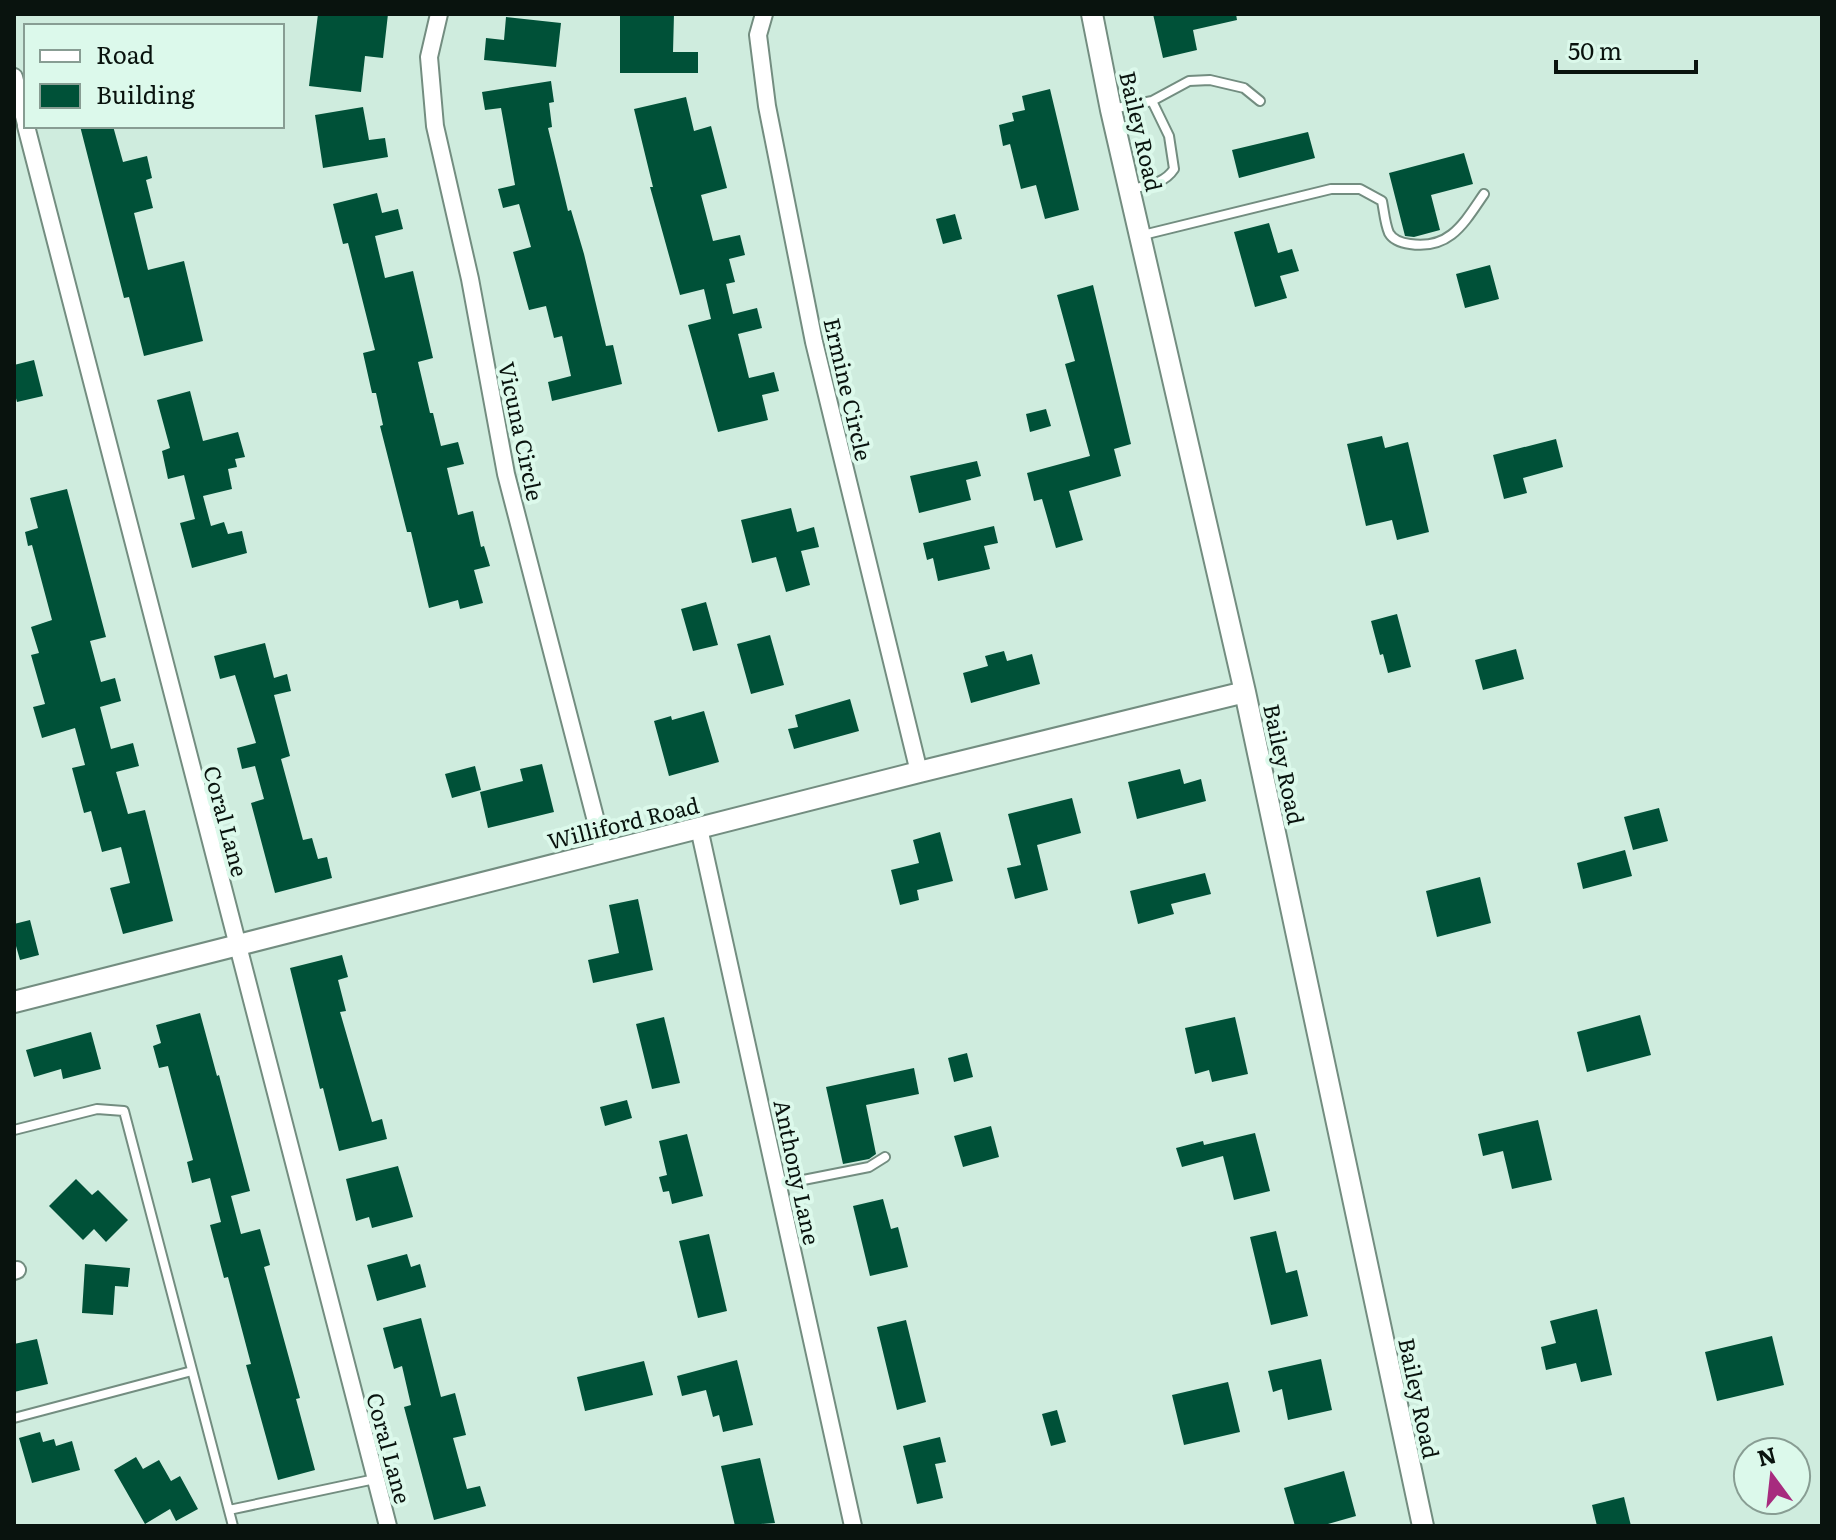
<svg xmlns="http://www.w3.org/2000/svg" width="1836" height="1540" viewBox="0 0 1836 1540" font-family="Literata,serif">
<rect width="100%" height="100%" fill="#cfecde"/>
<path fill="#005138" d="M318 14H388L383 58 365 56 361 92 309 86Z
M650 14H674L673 52H698V73H620V16Z
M1153 14H1236L1237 20 1193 30 1197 50 1163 58Z
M506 17 561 23 556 67 484 60 486 38 504 40Z
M551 81 554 102 549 103 552 127 548 128 568 211 571 210 584 254 606 346 613 345 622 384 552 401 548 382 571 376 562 336 554 338 546 306 529 310 513 252 531 247 519 204 503 208 498 189 515 185 501 108 485 110 482 92Z
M1050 89 1079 210 1045 219 1036 185 1021 189 1010 144 1003 146 999 125 1014 121 1012 113 1025 110 1022 96Z
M686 97 694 131 711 126 727 188 701 195 713 241 740 235 745 255 729 259 735 282 726 284 733 314 757 308 762 328 738 334 749 378 774 372 779 391 762 395 768 420 718 432 688 325 711 319 704 289 680 295 650 187H653L634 109Z
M363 107 369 140 385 138 388 157 323 168 315 115Z
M80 126H113L123 162 147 156 152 178 146 180 153 208 134 213 148 270 184 261 203 341 144 356 129 297 124 298Z
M1308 132 1315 158 1239 178 1232 150Z
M1464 153 1473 184 1431 195 1440 230 1414 237 1405 236 1389 173Z
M377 193 382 213 398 209 403 229 375 236 385 278 413 271 433 358 418 362 430 413H433L441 446 458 442 464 464 447 468 458 515 473 511 481 547 484 546 490 566 474 570 483 603 460 609 458 600 429 608 411 532H407L380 426 383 425 376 393H372L363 353 375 350 348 243 343 244 333 204Z
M955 214 962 239 943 244 936 219Z
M1269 223 1278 253 1292 249 1299 271 1280 276 1287 298 1255 307 1234 232Z
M1490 265 1499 299 1465 308 1456 274Z
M1093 285 1131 444 1114 449 1121 476 1069 491 1083 540 1056 548 1042 499 1034 501 1027 473 1090 456 1065 364 1075 361 1057 295Z
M34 360 43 396 17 402 14 391V365Z
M190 391 203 441 238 432 245 457 235 459 237 467 228 469 232 489 203 496 211 526 224 522 228 534 242 531 247 553 192 568 180 523 195 519 184 475 168 479 162 451 170 448 157 400Z
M1046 409 1051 426 1030 432 1026 414Z
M1382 436 1385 448 1408 442 1429 532 1397 540 1392 520 1366 526 1347 444Z
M1556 439 1563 467 1523 478 1527 493 1504 499 1493 455Z
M977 461 981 476 966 480 971 500 919 513 910 476Z
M67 489 106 637 90 641 101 682 115 678 121 701 100 707 111 749 133 743 139 766 116 772 128 814 145 810 173 921 123 934 110 888 130 883 121 847 102 852 91 811 84 813 72 768 85 765 75 728 42 738 33 707 45 704 31 655 39 653 31 627 52 620 32 545 28 546 25 532 38 528 30 498Z
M791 508 797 532 814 527 819 547 801 551 810 585 786 592 776 557 752 563 741 520Z
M994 526 998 543 984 546 990 569 938 581 933 558 927 560 923 543Z
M706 602 718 645 693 651 681 609Z
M1397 614 1411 667 1388 673 1383 654 1380 655 1371 621Z
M770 635 784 685 751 694 737 644Z
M265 643 274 678 287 674 291 691 274 695 290 756 281 759 303 840 312 838 318 859 327 857 332 878 275 893 251 803 264 799 255 766 242 769 237 748 256 743 235 675 220 679 214 656Z
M1516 649 1524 679 1483 690 1475 660Z
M1004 651 1007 661 1032 654 1040 684 971 703 963 673 988 666 985 656Z
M850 699 859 731 794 749 788 729 798 727 795 715Z
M704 711 719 762 669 776 654 721 671 716 672 720Z
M542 764 554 812 488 828 480 792 523 781 520 769Z
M475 766 481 790 452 798 445 774Z
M1180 769 1184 784 1201 779 1206 801 1137 819 1128 782Z
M1072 798 1081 833 1037 845 1048 890 1015 899 1007 868 1021 865 1008 814Z
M1659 808 1668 841 1633 850 1624 817Z
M940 832 953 881 917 890 919 900 900 905 891 870 919 863 913 840Z
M1625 850 1632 876 1583 889 1577 863Z
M1205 873 1211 894 1171 904 1174 914 1138 924 1130 891Z
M1480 877 1491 923 1437 937 1426 891Z
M638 899 653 970 593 983 588 960 619 953 609 905Z
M30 920 39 955 20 960 14 939V924Z
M342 955 348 977 338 980 346 1011 340 1012 372 1122 382 1119 387 1139 339 1151 323 1088 320 1089 290 968Z
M200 1013 217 1076 219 1075 250 1191 231 1196 241 1234 260 1229 270 1265 264 1267 300 1398 296 1399 315 1470 278 1480 246 1365 251 1364 228 1277 224 1278 210 1225 221 1222 210 1178 192 1183 187 1162 193 1160 168 1066 159 1068 153 1046 161 1043 156 1025Z
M1640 1015 1651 1055 1587 1072 1577 1032Z
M664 1017 680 1083 652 1089 636 1024Z
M1235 1017 1248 1074 1212 1082 1209 1070 1195 1074 1185 1028Z
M91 1032 101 1069 63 1079 61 1069 34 1077 26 1050Z
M967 1053 973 1077 954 1082 948 1058Z
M914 1068 919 1094 866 1105 876 1154 869 1159 843 1164 826 1087Z
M627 1100 632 1118 605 1126 600 1107Z
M1538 1120 1552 1180 1512 1189 1503 1151 1483 1156 1478 1134Z
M991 1126 999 1157 963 1167 954 1136Z
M1255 1133 1270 1191 1234 1200 1223 1156 1182 1167 1176 1148 1203 1141 1204 1145Z
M687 1134 703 1196 672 1204 669 1191 663 1192 659 1177 667 1175 659 1141Z
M398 1166 413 1217 372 1228 369 1217 356 1221 346 1179Z
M76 1179 92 1195 98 1190 128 1220 106 1242 94 1229 83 1240 49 1206Z
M883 1199 891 1229 898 1227 908 1267 870 1276 853 1206Z
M1276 1231 1286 1273 1297 1270 1308 1316 1271 1325 1250 1237Z
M709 1234 727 1311 698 1318 679 1241Z
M407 1254 411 1267 420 1264 426 1287 377 1301 367 1265Z
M85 1264 130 1268 128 1287 115 1286 113 1315 82 1313Z
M1597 1309 1612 1375 1581 1382 1576 1363 1546 1370 1541 1347 1556 1343 1550 1321Z
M421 1318 441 1397 455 1393 466 1435 453 1438 467 1489 480 1486 486 1506 434 1520 404 1407 411 1405 402 1366 394 1369 383 1328Z
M906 1320 926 1402 897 1410 877 1327Z
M1772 1336 1784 1385 1717 1401 1705 1352Z
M37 1339 48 1384 14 1392V1344Z
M1321 1359 1332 1410 1288 1420 1282 1389 1273 1392 1268 1371Z
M737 1360 753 1425 723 1432 719 1415 713 1417 706 1390 682 1396 677 1376Z
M644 1361 653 1395 585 1411 577 1377Z
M1228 1382 1240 1432 1184 1445 1172 1395Z
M1057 1410 1066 1442 1051 1446 1042 1414Z
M40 1432 43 1442 54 1439 56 1446 72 1441 80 1470 32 1483 19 1438Z
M940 1437 946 1462 935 1464 943 1498 917 1504 903 1446Z
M136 1457 143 1469 159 1460 171 1481 180 1476 198 1509 176 1521 170 1509 145 1524 114 1470Z
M760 1458 775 1523 735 1526 721 1466Z
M1344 1471 1356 1516 1321 1526H1295L1284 1488Z
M1624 1497 1631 1526H1597L1592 1505Z"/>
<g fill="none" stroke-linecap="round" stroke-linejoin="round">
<defs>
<path id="service" d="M1112 109 1152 101 1189 81 1210 80 1244 88 1260 101
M1131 189C1148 185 1164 184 1174 169L1169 136 1152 101
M1143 235 1331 189H1360L1382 201C1384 211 1385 224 1389 233 1393 240 1402 243 1410 244 1450 250 1464 223 1484 194
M14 1130 97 1109 124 1111 233 1526
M778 1185 869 1167 885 1157
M14 1418 192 1371
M229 1510 375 1479"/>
<path id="minor" d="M439 14 429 57 435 126 470 279 506 474 604 852
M764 14 758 35 767 106 814 342 919 772
M14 77 26 124
M26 126 388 1526
M699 828 853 1526
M14 1271 17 1270"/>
<path id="tertiary" d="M1092 14 1111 110 1245 692 1423 1526
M14 1002 919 772 1245 692"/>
</defs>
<use href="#service" stroke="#738d80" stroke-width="12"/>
<use href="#minor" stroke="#738d80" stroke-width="20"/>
<use href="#tertiary" stroke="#738d80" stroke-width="24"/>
<use href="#service" stroke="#fff" stroke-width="8"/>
<use href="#minor" stroke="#fff" stroke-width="16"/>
<use href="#tertiary" stroke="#fff" stroke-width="20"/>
</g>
<g text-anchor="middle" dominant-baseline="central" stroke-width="8" stroke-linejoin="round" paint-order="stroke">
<g font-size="22" fill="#09130e" stroke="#dcf9eb">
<text transform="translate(1142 131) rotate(77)">Bailey Road</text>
<text transform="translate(849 389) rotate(77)">Ermine Circle</text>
<text transform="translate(522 431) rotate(78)">Vicuna Circle</text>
<text transform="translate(1285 764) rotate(78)">Bailey Road</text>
<text transform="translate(227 821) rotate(75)">Coral Lane</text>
<text transform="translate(623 822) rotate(-14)">Williford Road</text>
<text transform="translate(798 1172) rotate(78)">Anthony Lane</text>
<text transform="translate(1420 1398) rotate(78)">Bailey Road</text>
<text transform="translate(390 1448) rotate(75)">Coral Lane</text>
</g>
</g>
<rect width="1836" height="1540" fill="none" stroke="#09130e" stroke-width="32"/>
<rect x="24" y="24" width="260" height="104" fill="#dcf9eb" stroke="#889d93" stroke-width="2"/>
<rect x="40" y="50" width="40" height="12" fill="#ffffff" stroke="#889d93" stroke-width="2"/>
<text x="96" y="64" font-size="24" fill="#09130e">Road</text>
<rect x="40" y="84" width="40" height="24" fill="#005138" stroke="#889d93" stroke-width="2"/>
<text x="96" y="104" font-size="24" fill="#09130e">Building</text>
<g transform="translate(1772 1476) rotate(345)"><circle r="38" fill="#dcf9eb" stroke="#889d93" stroke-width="2"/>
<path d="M0-6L14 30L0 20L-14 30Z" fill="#a72b7e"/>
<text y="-12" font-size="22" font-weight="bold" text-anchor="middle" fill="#09130e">N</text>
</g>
<path d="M1556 60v12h140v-12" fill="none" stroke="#09130e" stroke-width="4"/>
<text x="1568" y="60" font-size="24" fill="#09130e" stroke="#dcf9eb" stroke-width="6" paint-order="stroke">50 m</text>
</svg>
